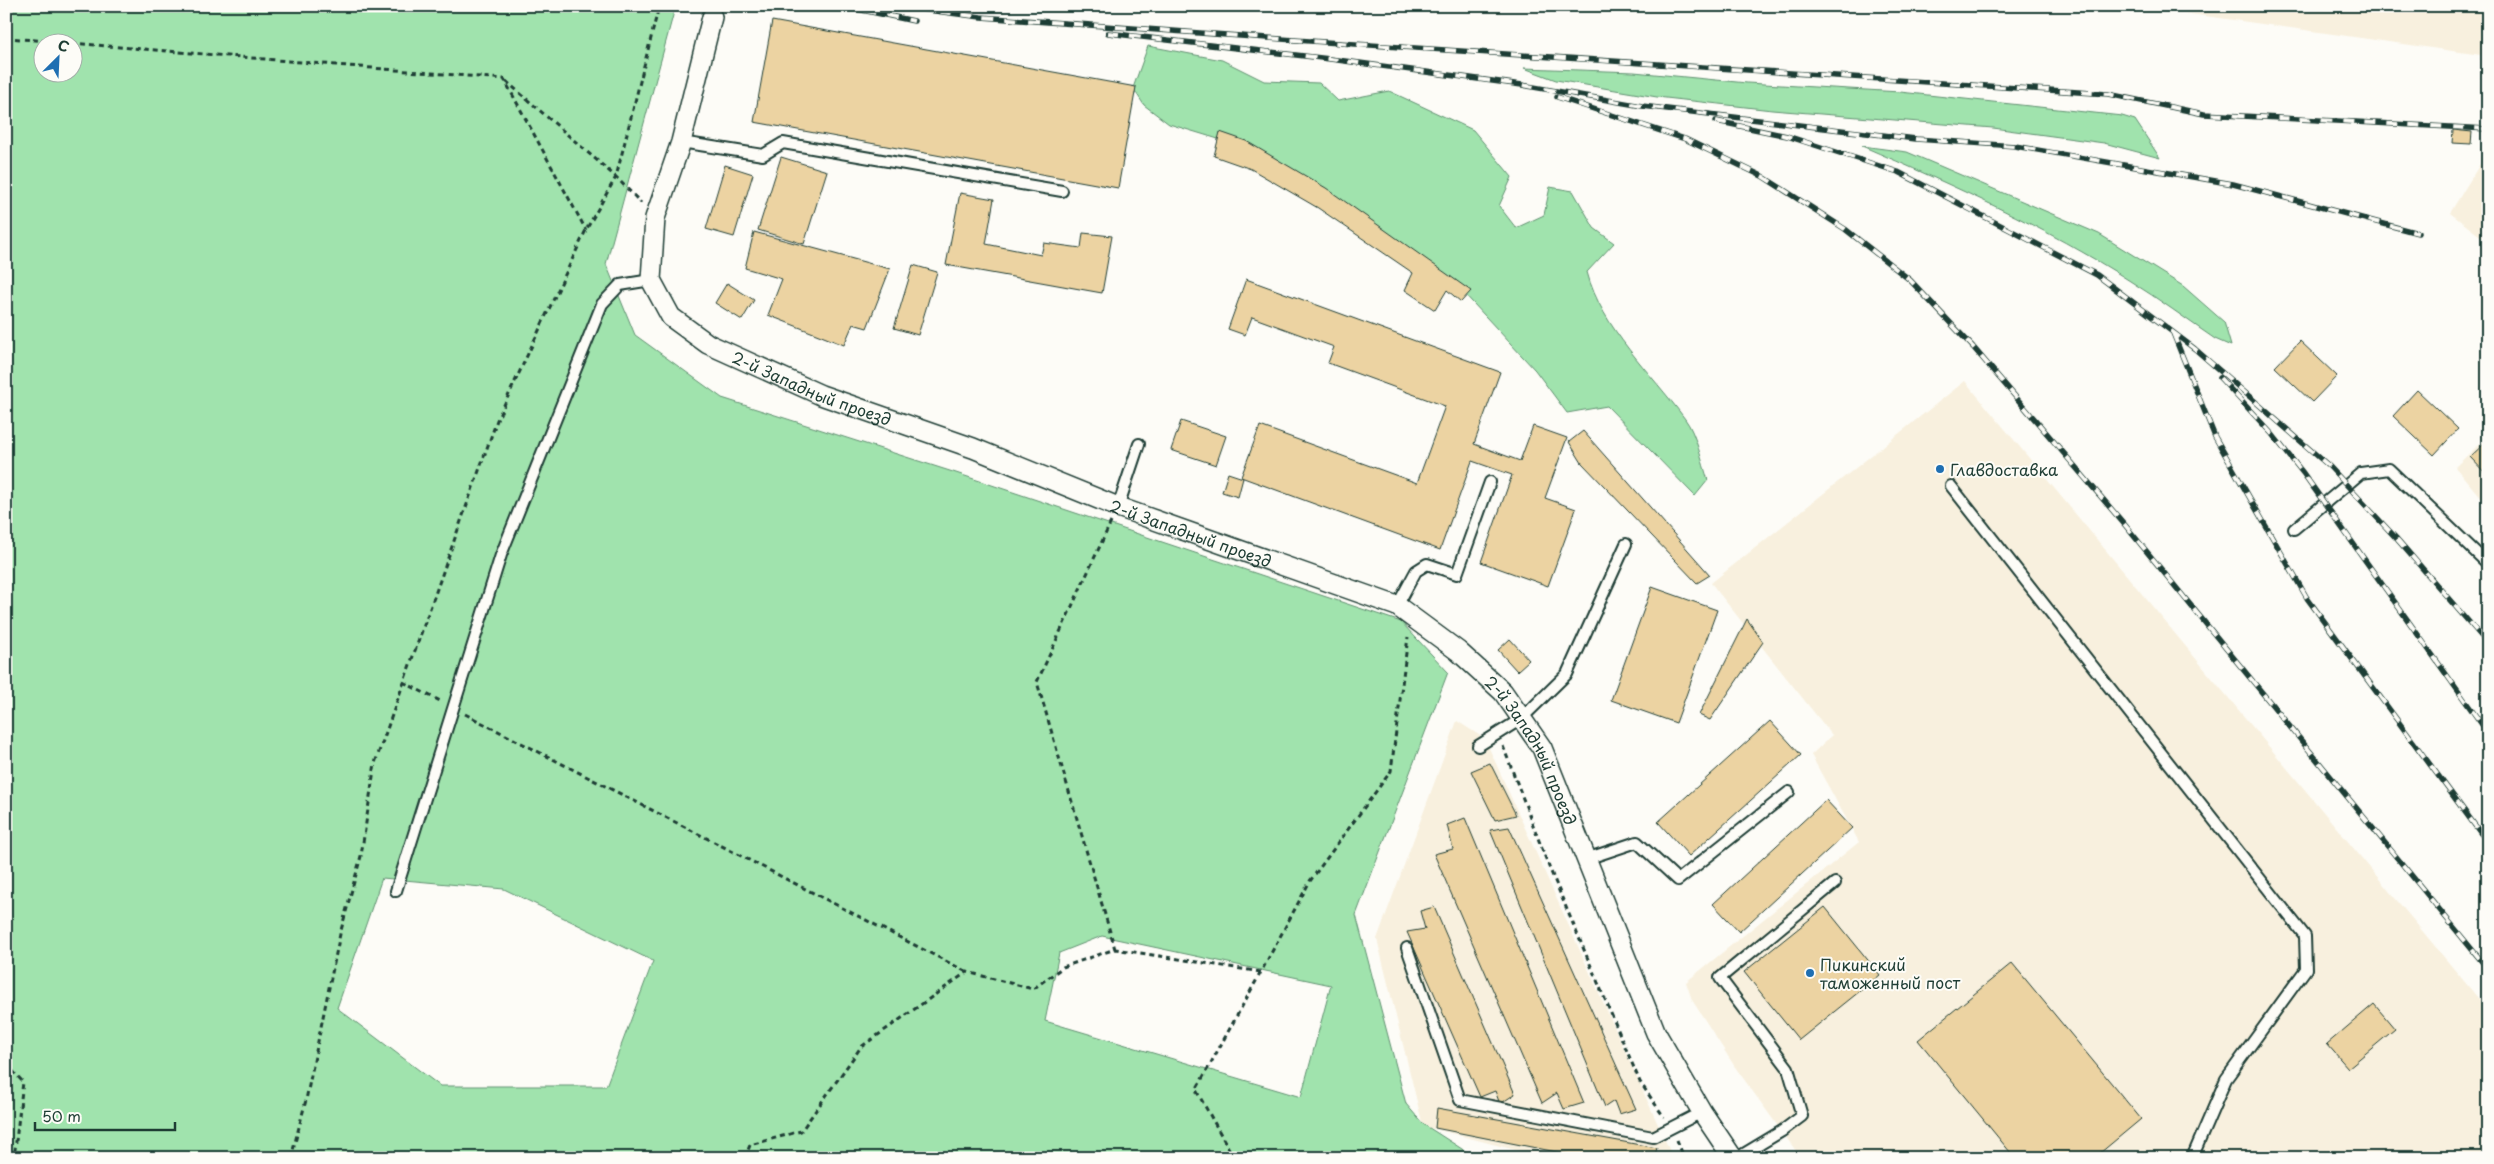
<svg xmlns="http://www.w3.org/2000/svg" width="2494" height="1164" viewBox="0 0 2494 1164" font-family="'Playpen Sans',sans-serif">
<rect width="100%" height="100%" fill="#fdfcf7"/>
<filter id="ink" filterUnits="userSpaceOnUse"><feTurbulence type="fractalNoise" baseFrequency=".02" numOctaves="2"/><feDisplacementMap in="SourceGraphic" scale="10" xChannelSelector="R" yChannelSelector="G"/><feConvolveMatrix kernelMatrix="1 2 1 2 8 2 1 2 1" color-interpolation-filters="sRGB"/></filter>
<g filter="url(#ink)">
<path fill="#f8f0de" d="M2134 6H2488V56Z
M2488 151V242L2450 213Z
M1965 381 2488 1010V1158H1796L1799 1155 1735 1067 1692 1000 1686 982 1859 842 1811 755 1832 735 1711 583Z
M2488 436V506L2455 467Z
M1457 721 1485 739 1673 1158H1546L1423 1126 1377 939Z"/>
<path fill="#a0e3ad" stroke="#609070" fill-rule="evenodd" d="M6 6 675 8 606 264 635 335 722 398 956 473 1401 622 1448 672 1356 915 1406 1104 1423 1124 1476 1158H6ZM42 42H72V72H42ZM382 878 504 889 653 961 606 1086H440L337 1008ZM1102 936 1331 985 1301 1097 1045 1021 1059 953Z
M1148 46 1222 60 1264 81 1319 83 1338 101 1389 91 1473 130 1512 177 1499 206 1516 228 1544 215 1550 187 1573 191 1594 228 1614 243 1587 272C1602 329 1651 372 1685 419 1696 433 1702 463 1708 480L1695 496 1607 406 1567 413 1535 370 1461 290 1238 145 1169 124 1144 105 1133 88Z
M1524 68 1634 72 1747 83 1900 92 2122 116 2135 120 2160 158 2104 143 1993 128 1772 110 1657 97 1556 80Z
M1862 146 1907 152 2099 234 2183 286 2224 322 2231 346 2215 339C2187 320 2159 299 2130 281 2046 227 1954 186 1862 146Z"/>
<path fill="#ecd3a2" stroke="#1f3d34" d="M772 21 1136 87 1118 188 754 122Z
M2453 130 2472 132 2471 144 2452 143Z
M1220 132 1246 141 1326 188 1471 291 1461 302 1447 290 1435 310 1405 290 1413 273 1318 208 1251 169 1214 156Z
M781 157 827 171 804 244 758 230Z
M725 165 753 174 734 237 706 229Z
M960 193 994 199 986 244 1041 255 1044 243 1081 248 1083 233 1112 236 1102 293 946 265Z
M754 232 890 269 867 328 853 324 844 345 768 315 782 279 745 268Z
M913 265 937 272 918 335 894 328Z
M1246 279 1500 372 1474 444 1520 461 1533 426 1567 438 1545 498 1576 509 1548 586 1481 562 1512 475 1472 461 1440 550 1241 477 1260 426 1417 483 1445 406 1328 363 1334 347 1252 317 1245 335 1228 329Z
M727 283 754 300 742 320 715 303Z
M2300 341 2337 376 2312 402 2275 367Z
M2417 390 2458 429 2434 455 2393 416Z
M1181 421 1226 436 1216 465 1171 450Z
M1583 431 1710 575 1697 583 1582 463 1569 442Z
M2488 440V476L2470 457Z
M1228 473 1243 478 1238 497 1222 492Z
M1652 587 1717 610 1676 723 1611 700Z
M1747 619 1763 642 1710 720 1699 715Z
M1510 639 1529 660 1517 671 1498 650Z
M1770 721 1801 755 1689 856 1658 822Z
M1490 763 1516 815 1495 820 1471 771Z
M1826 800 1852 828 1739 932 1713 904Z
M1465 818 1584 1103 1564 1109 1557 1093 1542 1103 1434 854 1453 849 1447 825Z
M1509 827 1636 1109 1619 1114 1614 1101 1605 1107 1490 830Z
M1434 907 1515 1094 1500 1104 1495 1091 1480 1097 1407 932 1425 929 1420 911Z
M1825 907 1880 975 1799 1040 1744 972Z
M2012 963 2141 1119 2094 1158H2015L1918 1040Z
M2374 1004 2395 1029 2348 1068 2327 1044Z
M1437 1108 1657 1148 1654 1158H1587L1435 1128Z"/>
<g fill="none" stroke-linecap="round" stroke-linejoin="round">
<defs>
<path id="lane" d="M681 142 763 155 783 143 1062 191
M1951 486 2305 936 2306 969 2226 1079 2192 1158
M1118 507 1139 444
M2294 529 2361 473 2389 469 2488 564
M1397 606 1416 571 1427 564 1457 574 1490 482
M1478 746 1521 719 1567 674 1626 544
M1586 859 1637 842 1678 880 1789 792
M396 891 501 555 602 304 620 285 651 280
M1407 948 1460 1100 1653 1137 1702 1112
M1737 1158 1782 1131 1802 1116 1788 1068 1720 978 1835 883"/>
<g id="street">
<path id="s1" d="M712 17 681 142 655 218 651 280 671 317 708 344 821 395 973 448 1118 507 1397 606 1458 651 1503 692 1542 748 1656 1033 1702 1112 1733 1158"/>
</g>
</defs>
<use href="#lane" stroke="#1f3d34" stroke-width="14"/>
<use href="#street" stroke="#1f3d34" stroke-width="22"/>
<path stroke="#1f3d34" stroke-width="3" stroke-dasharray="5 4" stroke-linecap="butt" d="M6 38 65 42
M72 43 504 79 586 230
M506 81 616 177 641 203
M1111 522 1037 682 1115 949
M403 682 442 702
M465 714 967 972
M1503 746 1549 867 1640 1082 1664 1117
M6 1064 23 1082 14 1158
M1677 1140 1684 1158
M291 1158 306 1100 340 934 361 856 375 763 497 420 586 230 616 177 659 6
M745 1158 750 1145 801 1131 861 1047 967 972 1033 989 1063 967 1115 949 1261 972 1310 881 1391 771 1408 637
M1234 1158 1196 1090 1261 972"/>
<use href="#lane" stroke="#fdfcf7" stroke-width="10"/>
<use href="#street" stroke="#fdfcf7" stroke-width="19"/>
<defs>
<path id="rail" d="M843 6 914 21
M897 6 981 17 1295 40 2108 94 2204 114 2488 129
M1108 33 1330 59 1522 85 1642 106 1916 139 2015 146 2233 184 2418 233
M1557 97 1685 139 1762 176 1845 229 1910 280 1973 347 2125 525 2488 969
M1716 121 1787 136 1898 172 2097 275 2195 349 2329 466 2396 538 2488 644
M2173 333 2215 437 2307 598 2488 843
M2220 378 2272 434 2303 473 2488 733"/>
</defs>
<use href="#rail" stroke="#1f3d34" stroke-width="5.5"/>
<use href="#rail" stroke="#fdfcf7" stroke-width="4" stroke-dasharray="11" stroke-linecap="butt"/>
</g>
</g>
<g fill="#1f6fb2" stroke="#fdfcf7" stroke-width="2">
<circle cx="1940" cy="469" r="5"/>
<circle cx="1810" cy="973" r="5"/>
</g>
<g text-anchor="middle" dominant-baseline="central" stroke-width="4" stroke-linejoin="round" paint-order="stroke">
<g font-size="16" fill="#1f3d34" stroke="#fdfcf7">
<text stroke="none"><textPath href="#s1" startOffset="472">2-й Западный проезд</textPath></text>
<text stroke="none"><textPath href="#s1" startOffset="878">2-й Западный проезд</textPath></text>
<text stroke="none"><textPath href="#s1" startOffset="1298">2-й Западный проезд</textPath></text>
</g>
<g font-size="16" fill="#1f3d34" stroke="#fdfcf7" text-anchor="start">
<text x="1950" y="469">Главдоставка</text>
<text x="1820" y="964">Пикинский<tspan x="1820" dy="18">таможенный пост</tspan></text>
</g>
</g>
<rect width="2494" height="1164" fill="none" stroke="#fdfcf7" stroke-width="25"/>
<rect x="12" y="12" width="2469" height="1139" fill="none" stroke="#1f3d34" stroke-width="2" filter="url(#ink)"/>
<g transform="translate(58 58) rotate(24)"><circle r="24" fill="#fdfcf7" stroke="#a4b0a9"/>
<path d="M0-4L9 19L0 12L-9 19Z" fill="#1f6fb2"/>
<text y="-8" font-size="14" font-weight="bold" text-anchor="middle" fill="#1f3d34">С</text>
</g>
<path d="M35 1122v8h140v-8" fill="none" stroke="#1f3d34" stroke-width="2.5"/>
<text x="42" y="1122" font-size="15" fill="#1f3d34" stroke="#fdfcf7" stroke-width="4" paint-order="stroke">50 m</text>
</svg>
